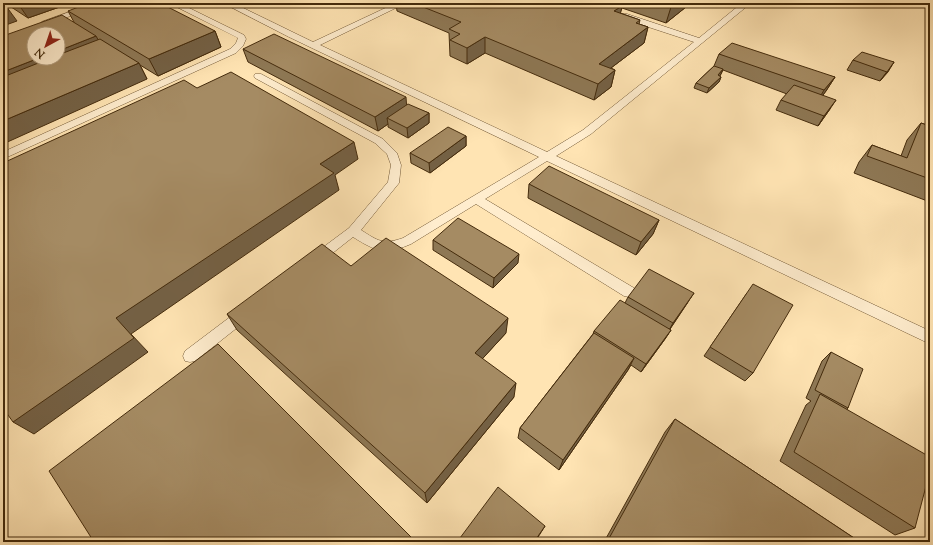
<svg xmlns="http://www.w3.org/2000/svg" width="933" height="545" viewBox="0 0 933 545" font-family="'Sorts Mill Goudy',serif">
<rect width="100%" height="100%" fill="#ffe4b3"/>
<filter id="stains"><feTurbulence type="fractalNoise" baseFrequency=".005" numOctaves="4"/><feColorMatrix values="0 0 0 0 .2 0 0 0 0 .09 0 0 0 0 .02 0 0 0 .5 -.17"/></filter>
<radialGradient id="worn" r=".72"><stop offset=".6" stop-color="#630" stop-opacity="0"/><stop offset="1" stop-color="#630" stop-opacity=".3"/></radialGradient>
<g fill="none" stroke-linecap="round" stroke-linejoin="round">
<defs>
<path id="lane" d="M94 3H105L49 24H43L42 22Z
M169 3H179L244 35 246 39 243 46 236 53 3 159V152L230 49 236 43 238 38Z
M223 3H233L313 42 396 3H406L320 45 547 152 583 130 694 42 621 18V14H627L699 38 742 3H751L591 134 556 156 930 331V344L547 161 485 199 634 288 636 292 634 296 629 297 624 296 476 204 411 244C385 255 377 252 353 237L320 263 315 265 310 263 309 260 310 257 349 228 388 182 391 165 387 154 375 143 255 78 254 76 255 74H261L383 139 397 153 401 165 399 183 361 230C378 241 383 245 403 238L539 157 289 37Z
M247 306 252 308 254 312 252 316 195 361 190 362 185 361 183 356 185 351 242 308Z"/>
</defs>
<use href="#lane" stroke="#735936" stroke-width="1"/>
<use href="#lane" fill="#ffedce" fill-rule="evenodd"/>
</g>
<path fill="#8e7855" stroke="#442b0c" d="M5 3H71L28 18Z
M396 3H691L666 23 622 8 620 13 640 20 639 24 648 27 644 43 611 68 615 70 611 87 594 100 485 53 467 64 450 56 449 33 397 11Z
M68 11 215 31 221 47 158 76 140 65 147 79 75 24Z
M243 49 407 105 429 113V123L408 138 388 127V124L378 131 248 62Z
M719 54 835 77 826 91 823 95 830 109 818 126 776 110 781 100 787 94 723 70 720 76 721 77 719 82 707 93 694 88 696 83 714 66Z
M853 60 894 62 880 81 847 70Z
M921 123 930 126V202L854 173 859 162 872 145 901 156 907 140Z
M466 136V146L430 173 411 163 410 153Z
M529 184 659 220 653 234 636 255 528 198Z
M433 240 518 263 493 288 433 250Z
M351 266 506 333 482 359 514 397 427 503 237 330 227 314Z
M747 293 753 373 745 381 704 356Z
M628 297 688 302 670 329 671 330 665 339 641 372 631 365 628 370 559 470 518 438 520 428 593 334 594 331 625 303Z
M831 352 848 408 847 409 915 528 895 535 780 461 806 405 811 401 806 398 822 361Z
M675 419 860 542H604L665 432Z"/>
<path fill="#746145" stroke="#442b0c" d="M26 3H71L28 18 19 5Z
M676 3H691L666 23 671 7Z
M6 6 17 21 3 26V7Z
M622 6 619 21 614 11Z
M648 27 644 43 595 80 599 64Z
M215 31 221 47 158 76 149 59Z
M96 36 105 52 3 94V72L39 58H58V51Z
M485 37V53L467 64V48Z
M894 62 888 72 880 81 887 72Z
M139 63 147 79 3 144V121Z
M723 69 721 74 716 80 718 75Z
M615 70 611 87 594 100 598 84Z
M721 77 719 82 707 93 709 88Z
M835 77 826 91 816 104 824 90Z
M406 97 407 111 387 118 388 124 378 131 375 117Z
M836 100 830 109 818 126 824 116Z
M429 113V123L408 138 407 128Z
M466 136V146L430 173 429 163Z
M354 142 358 159 335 175 339 190 131 334 148 352 34 434 13 422 116 318 320 164Z
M659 220 653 234 636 255 641 242Z
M519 254 518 263 493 288 494 278Z
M694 293 668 332 673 323Z
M508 318 506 333 474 368 475 353Z
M671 330 665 339 641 372 646 364Z
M634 358 628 370 559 470 563 460Z
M516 383 514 397 427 503 425 493Z
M545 526 535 542H534Z"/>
<path fill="#a58b63" stroke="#442b0c" d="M3 3 6 6 3 7Z
M16 3H26L19 5Z
M89 3H160L215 31 149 59 68 11Z
M413 3H614L622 6 614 11 640 20 636 23 648 27 599 64 615 70 598 84 485 37 467 48 450 40 460 34 449 29 461 22Z
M658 3H676L671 7Z
M62 15 96 36 58 51V34H34V58H39L3 72V36Z
M274 34 406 97 375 117 243 49Z
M100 39 139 63 3 121V77L51 58H58V55Z
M732 43 835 77 824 90 719 54Z
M862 52 894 62 887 72 853 60Z
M714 66 723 69 718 75 721 77 709 88 696 83Z
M231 72 354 142 320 164 334 173 116 318 134 338 13 422 3 408V163L184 80 197 88Z
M794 85 836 100 824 116 781 100Z
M408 104 429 113 407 128 387 118Z
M921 123 930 126V179L867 156 872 145 907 158Z
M448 127 466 136 429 163 410 153Z
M549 166 659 220 641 242 529 184Z
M458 218 519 254 494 278 433 240Z
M386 238 508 318 475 353 516 383 425 493 227 314 322 244 351 266Z
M649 269 694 293 673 323 628 297Z
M753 284 793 305 753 373 710 347Z
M620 300 671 330 646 364 594 331Z
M594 333 634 358 563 460 520 428Z
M218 344 416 542H94L49 471Z
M831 352 863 369 848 408 815 390Z
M820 394 930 457V471L915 528 794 452Z
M675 419 860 542H607Z
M498 487 545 526 534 542H457Z"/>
<rect width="933" height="545" fill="none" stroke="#ffe4b3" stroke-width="16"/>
<rect x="4" y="4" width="925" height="537" fill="none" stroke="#442b0c" stroke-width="2"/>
<rect x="8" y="8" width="917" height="529" fill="none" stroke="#442b0c"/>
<g transform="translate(46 46) rotate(220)"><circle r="19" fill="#ffedce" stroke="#b49f80"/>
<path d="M0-3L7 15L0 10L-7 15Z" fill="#8f2418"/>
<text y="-6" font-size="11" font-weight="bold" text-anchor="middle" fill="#442b0c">N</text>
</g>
<rect width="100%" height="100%" filter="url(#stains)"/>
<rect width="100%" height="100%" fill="url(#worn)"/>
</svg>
